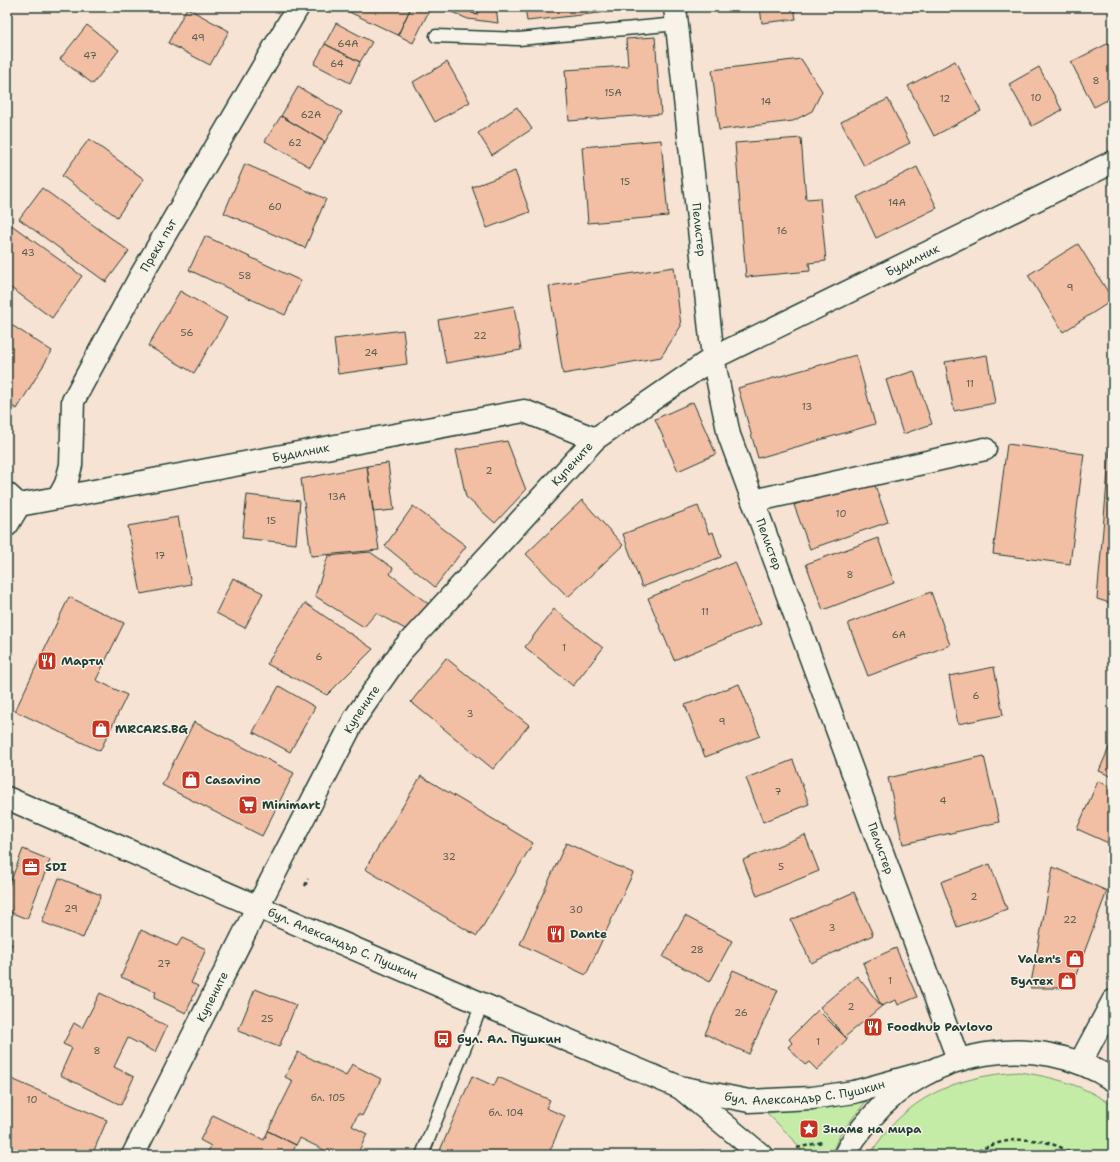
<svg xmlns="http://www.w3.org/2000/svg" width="1120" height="1162" viewBox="0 0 1120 1162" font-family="'Shantell Sans',sans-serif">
<rect width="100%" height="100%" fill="#f6e3d4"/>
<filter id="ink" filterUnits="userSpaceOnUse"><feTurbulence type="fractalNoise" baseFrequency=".025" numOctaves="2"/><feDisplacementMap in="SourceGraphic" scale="8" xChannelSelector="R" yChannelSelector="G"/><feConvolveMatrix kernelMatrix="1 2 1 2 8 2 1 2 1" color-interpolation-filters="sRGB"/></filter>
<g filter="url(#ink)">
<path fill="#c4eca7" stroke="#72946e" d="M1019 1072C1054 1077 1084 1085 1113 1106V1155H870C904 1098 955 1076 1019 1072Z
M868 1099 840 1134 831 1155H804L793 1139 767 1113Z"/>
<path fill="#f3bfa4" stroke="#1f3d34" d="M346 7H411L398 35 345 10Z
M411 7H431L413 43 398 35Z
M440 7H459L477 15 480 7H496L498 23 468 19Z
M459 7H480L477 15Z
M525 7H635V9L527 21Z
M760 7H794L796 19 762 23Z
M187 8 229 31 210 65 168 43Z
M336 23 372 42 360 62 325 44Z
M87 25 119 50 93 84 60 59Z
M655 37 661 114 569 121 565 70 628 66 626 39Z
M1113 41V97L1094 107 1071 62Z
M325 44 360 62 350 83 314 64Z
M801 59 822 91 812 111 793 121 719 130 712 70Z
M955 61 981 111 934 136 908 86Z
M447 62 470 102 435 122 413 82Z
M1039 67 1062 110 1032 126 1009 84Z
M298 87 342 112 325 142 281 116Z
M888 99 910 143 864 166 841 122Z
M517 107 532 129 492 155 478 133Z
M281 116 325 142 310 167 265 141Z
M801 138 806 199 820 198 826 261 809 263 810 271 746 277 735 143Z
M89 139 144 179 117 217 62 176Z
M661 140 668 216 588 223 582 147Z
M245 164 326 199 305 248 224 213Z
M917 167 937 208 876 238 857 197Z
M515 171 530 212 487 228 472 187Z
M42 188 129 251 106 282 19 219Z
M10 224 82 276 52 318 7 285V228Z
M205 236 301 281 285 315 189 270Z
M1078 244 1113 300 1063 332 1028 275Z
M674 267 681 326 661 357 563 374 549 286Z
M180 291 227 318 194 373 148 346Z
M514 306 521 350 446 363 438 320Z
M10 324 52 351 17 409 7 403V328Z
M403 330 407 364 338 374 334 339Z
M856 355 875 424 758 458 738 388Z
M987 355 995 403 954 411 945 362Z
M914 371 932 424 903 434 886 380Z
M693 402 716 454 678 471 655 419Z
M507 441 526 490 495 523 466 497 456 450Z
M1007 444 1084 454 1070 564 993 554Z
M1110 448H1113V604L1097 599Z
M388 463 394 510 373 512 367 466Z
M367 466 379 550 311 556 301 479Z
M872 477 888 522 810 549 794 505Z
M247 495 300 501 296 544 242 538Z
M582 500 623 545 568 597 526 554Z
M413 506 466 546 435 587 385 546Z
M698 506 709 534 713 532 721 557 642 587 623 534Z
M178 517 191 584 141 594 128 526Z
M878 538 894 583 823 610 806 564Z
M370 552 393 568 390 574 431 606 407 630 376 613 364 627 315 596 328 556Z
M735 562 761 624 674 660 648 598Z
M233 578 263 593 245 628 216 613Z
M931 592 950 645 868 676 848 623Z
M69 597 124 623 96 680 127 695 100 751 15 711Z
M305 603 373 649 327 695 267 664Z
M554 609 603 648 573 686 525 647Z
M446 658 529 725 493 769 411 702Z
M994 667 1003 715 958 724 949 676Z
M739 684 760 736 705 757 685 705Z
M279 686 315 707 290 752 253 732Z
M194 722 294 773 262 836 162 785Z
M1111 743 1113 744V777L1099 771Z
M984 756 999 822 903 844 888 778Z
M793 760 809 804 763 822 746 778Z
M421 776 533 843 477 936 365 869Z
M1098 781 1113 788V845L1077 829Z
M805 835 819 871 757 896 743 860Z
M566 843 633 873 586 975 520 944Z
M23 849 50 860 27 919 7 911V891Z
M990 864 1007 909 957 927 941 882Z
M1053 867 1107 891 1071 988H1030Z
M59 878 101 895 83 938 42 922Z
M854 892 873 935 811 963 791 920Z
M685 916 732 941 710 982 663 957Z
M141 930 177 946 182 938 206 949 191 983 198 986 186 1013 154 998 156 992 121 977Z
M7 942 12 944 7 954Z
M896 948 917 997 898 1005 896 1000 881 1006 863 963Z
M733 970 778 990 749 1054 705 1034Z
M857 976 881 1006 883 1005 845 1037 820 1007Z
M255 989 296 1005 279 1047 238 1031Z
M100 993 167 1026 155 1052 128 1038 114 1067 134 1077 121 1105 60 1075 72 1048 63 1044 74 1023 82 1028Z
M818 1010 847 1039 817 1070 809 1062 805 1065 788 1047 792 1043 789 1039Z
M298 1052 346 1076 352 1064 381 1079 362 1116 358 1114 352 1126 367 1134 357 1155H334L300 1138 296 1145 268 1131 293 1081 285 1077Z
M472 1076 494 1086 498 1077 550 1100 546 1108 565 1116 548 1155H438Z
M7 1077 107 1120 92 1155H7Z
M213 1115 264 1140 268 1131 296 1145 291 1155H206L211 1146 200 1140Z
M703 1150 706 1155H694Z"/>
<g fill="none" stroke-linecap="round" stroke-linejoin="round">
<defs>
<path id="service" d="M436 36 519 39 677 24
M422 1155 482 1004"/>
<g id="minor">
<path id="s1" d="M675 7 713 358 729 435 958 1059"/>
<path id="s2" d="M7 494 19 505 524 411 595 439"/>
<path id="s3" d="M59 497 66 484 71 465 73 401 140 277 298 7"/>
<path d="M753 501 985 449"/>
<path d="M7 525 19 505"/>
<path d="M1080 1063 1113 1001"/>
<path id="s4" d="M133 1155 258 906 355 718 403 649 595 439 713 358 1113 162"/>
</g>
<g id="secondary">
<path id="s5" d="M7 798 482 1004 679 1087 749 1101 812 1098 854 1092 930 1071"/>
<path d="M682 1089 761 1155"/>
<path d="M845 1155C851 1141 861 1129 871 1118 929 1048 1037 1030 1113 1080"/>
</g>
</defs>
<use href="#service" stroke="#1f3d34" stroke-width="15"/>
<use href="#minor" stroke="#1f3d34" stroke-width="25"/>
<use href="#secondary" stroke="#1f3d34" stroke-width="25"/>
<path stroke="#1f3d34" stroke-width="2.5" stroke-dasharray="4 3" stroke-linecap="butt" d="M305 886 308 879
M797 1148 822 1142
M972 1155C1002 1135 1044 1134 1074 1155"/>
<use href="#service" stroke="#f7f3e8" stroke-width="12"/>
<use href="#minor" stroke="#f7f3e8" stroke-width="22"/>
<use href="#secondary" stroke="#f7f3e8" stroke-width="22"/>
</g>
</g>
<defs>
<symbol id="restaurant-square" viewBox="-11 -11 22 22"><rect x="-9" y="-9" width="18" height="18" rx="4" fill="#c8321e" stroke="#f7f3e8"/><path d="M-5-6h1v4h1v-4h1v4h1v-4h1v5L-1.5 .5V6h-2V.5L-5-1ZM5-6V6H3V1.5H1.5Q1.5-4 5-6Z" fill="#fff"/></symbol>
<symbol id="shop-square" viewBox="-11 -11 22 22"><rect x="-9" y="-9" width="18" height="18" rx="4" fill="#c8321e" stroke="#f7f3e8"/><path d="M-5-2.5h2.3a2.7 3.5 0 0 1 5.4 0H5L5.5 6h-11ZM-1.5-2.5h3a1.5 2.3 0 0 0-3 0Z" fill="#fff"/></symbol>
<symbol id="supermarket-square" viewBox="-11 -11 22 22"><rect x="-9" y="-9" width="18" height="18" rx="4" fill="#c8321e" stroke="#f7f3e8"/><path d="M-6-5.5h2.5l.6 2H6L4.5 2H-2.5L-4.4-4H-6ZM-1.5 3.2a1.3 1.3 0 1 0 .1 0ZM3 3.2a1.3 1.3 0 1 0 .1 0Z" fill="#fff"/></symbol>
<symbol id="office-square" viewBox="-11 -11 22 22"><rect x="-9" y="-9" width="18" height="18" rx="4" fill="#c8321e" stroke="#f7f3e8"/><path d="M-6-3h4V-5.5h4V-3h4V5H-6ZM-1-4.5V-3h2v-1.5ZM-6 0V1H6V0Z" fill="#fff"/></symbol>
<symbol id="bus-square" viewBox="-11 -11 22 22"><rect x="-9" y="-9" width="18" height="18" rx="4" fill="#c8321e" stroke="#f7f3e8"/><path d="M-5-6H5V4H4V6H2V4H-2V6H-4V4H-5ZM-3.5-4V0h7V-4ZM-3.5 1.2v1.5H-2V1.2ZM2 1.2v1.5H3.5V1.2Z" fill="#fff"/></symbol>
<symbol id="sight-square" viewBox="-11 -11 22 22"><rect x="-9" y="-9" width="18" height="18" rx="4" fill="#c8321e" stroke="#f7f3e8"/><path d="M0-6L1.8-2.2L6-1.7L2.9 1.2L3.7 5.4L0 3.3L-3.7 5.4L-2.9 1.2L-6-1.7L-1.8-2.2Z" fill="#fff"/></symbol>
</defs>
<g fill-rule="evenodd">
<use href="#restaurant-square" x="36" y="650" width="22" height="22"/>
<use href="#shop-square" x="90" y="718" width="22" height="22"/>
<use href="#shop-square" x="180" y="769" width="22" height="22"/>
<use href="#supermarket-square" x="237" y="794" width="22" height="22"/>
<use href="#office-square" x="20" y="856" width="22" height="22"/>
<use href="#restaurant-square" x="545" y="923" width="22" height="22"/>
<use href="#shop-square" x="1064" y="948" width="22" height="22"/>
<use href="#shop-square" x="1056" y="970" width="22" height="22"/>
<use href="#restaurant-square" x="862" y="1016" width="22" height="22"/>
<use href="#bus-square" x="432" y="1028" width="22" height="22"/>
<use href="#sight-square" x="798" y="1118" width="22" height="22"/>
</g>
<g text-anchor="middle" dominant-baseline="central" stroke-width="3" stroke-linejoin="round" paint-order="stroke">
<g font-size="10" fill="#545e50">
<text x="198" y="37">49</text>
<text x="348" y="43">64А</text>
<text x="90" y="55">47</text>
<text x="337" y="63">64</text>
<text x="1096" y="80">8</text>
<text x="613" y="92">15А</text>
<text x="1036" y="97">10</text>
<text x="945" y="98">12</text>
<text x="766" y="101">14</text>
<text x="311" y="114">62А</text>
<text x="295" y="142">62</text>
<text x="625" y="181">15</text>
<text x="897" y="202">14А</text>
<text x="275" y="206">60</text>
<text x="782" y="230">16</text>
<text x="28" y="252">43</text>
<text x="245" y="275">58</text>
<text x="1070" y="287">9</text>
<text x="187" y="332">56</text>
<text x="480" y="335">22</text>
<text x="371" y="352">24</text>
<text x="970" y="383">11</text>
<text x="807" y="406">13</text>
<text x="489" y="470">2</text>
<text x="337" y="496">13А</text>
<text x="841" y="513">10</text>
<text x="271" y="520">15</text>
<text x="160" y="555">17</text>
<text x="850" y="574">8</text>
<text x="705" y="611">11</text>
<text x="899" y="634">6А</text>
<text x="564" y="647">1</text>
<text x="319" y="656">6</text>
<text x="976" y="695">6</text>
<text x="470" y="713">3</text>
<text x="722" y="721">9</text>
<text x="778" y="791">7</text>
<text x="943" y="800">4</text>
<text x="449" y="856">32</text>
<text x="781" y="866">5</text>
<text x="974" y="896">2</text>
<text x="71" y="908">29</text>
<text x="576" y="909">30</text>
<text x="1070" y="919">22</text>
<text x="832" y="927">3</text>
<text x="697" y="949">28</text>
<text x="164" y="963">27</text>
<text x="890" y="980">1</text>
<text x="851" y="1006">2</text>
<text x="741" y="1012">26</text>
<text x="267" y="1018">25</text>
<text x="818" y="1041">1</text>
<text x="97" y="1050">8</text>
<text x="328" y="1097">бл. 105</text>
<text x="32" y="1099">10</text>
<text x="506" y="1112">бл. 104</text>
</g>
<g font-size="12" fill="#1f3d34" stroke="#f7f3e8">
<text stroke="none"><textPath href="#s1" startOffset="224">Пелистер</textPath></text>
<text stroke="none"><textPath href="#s3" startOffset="276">Преки път</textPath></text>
<text stroke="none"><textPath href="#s4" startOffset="1224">Будилник</textPath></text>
<text stroke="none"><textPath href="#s2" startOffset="303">Будилник</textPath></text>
<text stroke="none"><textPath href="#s4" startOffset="825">Купените</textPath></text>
<text stroke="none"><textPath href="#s1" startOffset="548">Пелистер</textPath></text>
<text stroke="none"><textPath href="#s4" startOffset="501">Купените</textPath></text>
<text stroke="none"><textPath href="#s1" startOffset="872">Пелистер</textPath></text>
<text stroke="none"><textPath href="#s5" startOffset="366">бул. Александър С. Пушкин</textPath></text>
<text stroke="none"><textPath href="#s4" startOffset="177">Купените</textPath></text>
<text stroke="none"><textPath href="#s5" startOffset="859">бул. Александър С. Пушкин</textPath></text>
</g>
<g font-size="12" font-weight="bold" fill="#1f3d34" stroke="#f7f3e8" text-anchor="start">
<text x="61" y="661">Марти</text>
<text x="115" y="729">MRCARS.BG</text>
<text x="205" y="780">Casavino</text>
<text x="262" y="805">Minimart</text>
<text x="45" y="867">SDI</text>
<text x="570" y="934">Dante</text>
<text x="1061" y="959" text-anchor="end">Valen's</text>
<text x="1053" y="981" text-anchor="end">Бултех</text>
<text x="887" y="1027">Foodhub Pavlovo</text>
<text x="457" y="1039">бул. Ал. Пушкин</text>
<text x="823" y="1129">Знаме на мира</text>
</g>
</g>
<rect width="1120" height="1162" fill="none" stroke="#f7f3e8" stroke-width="24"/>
<rect x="12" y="12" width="1096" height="1138" fill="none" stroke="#1f3d34" stroke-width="1.5" filter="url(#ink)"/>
</svg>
